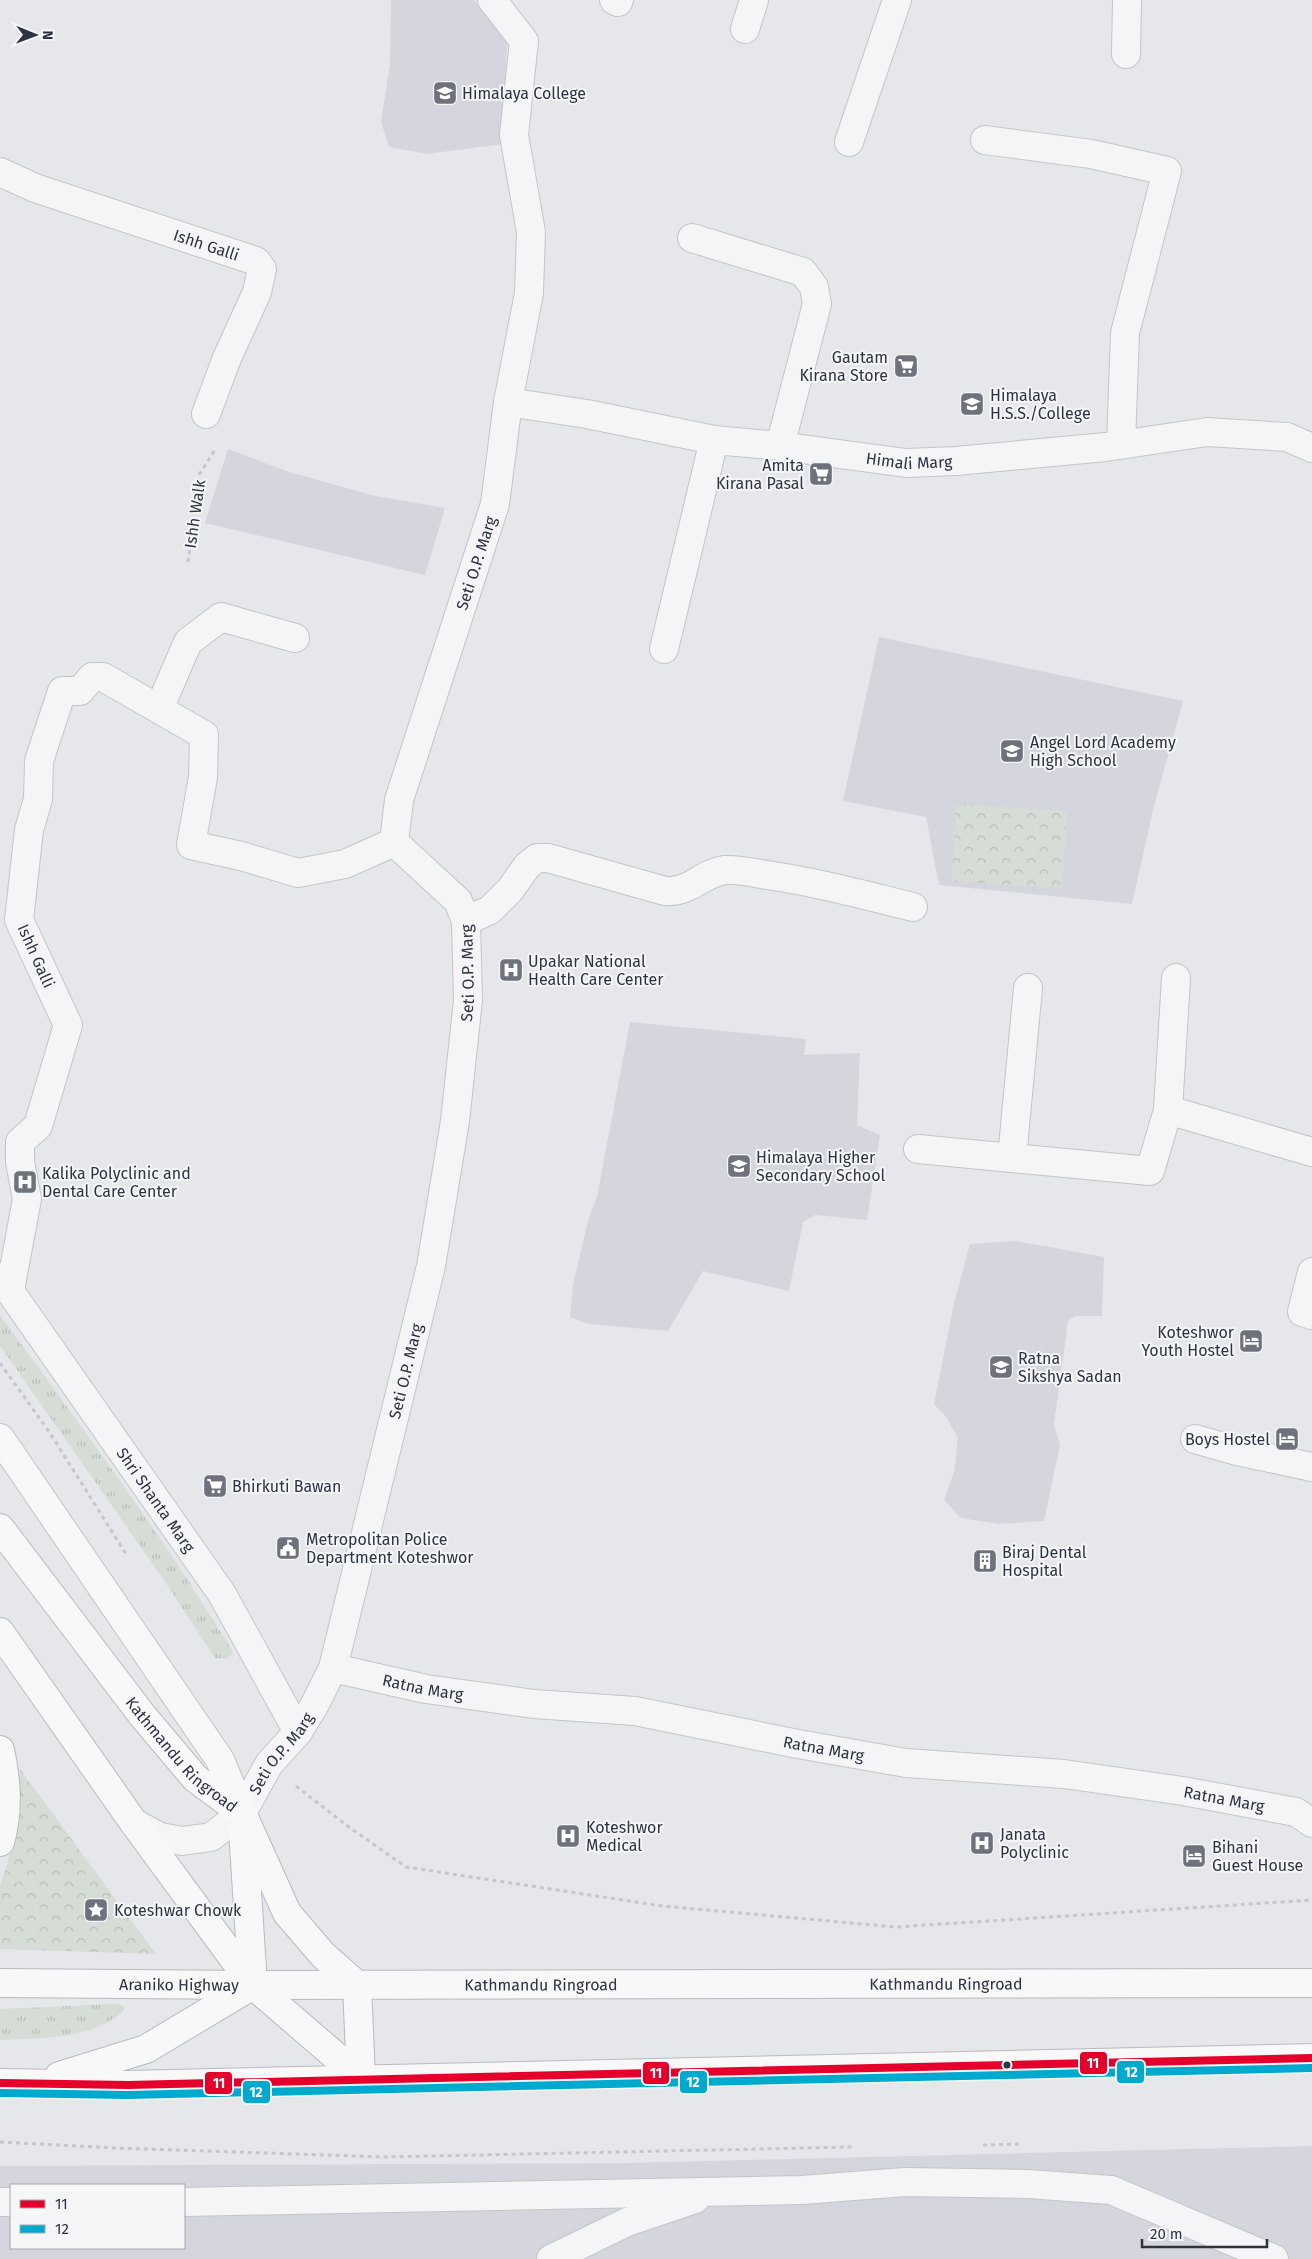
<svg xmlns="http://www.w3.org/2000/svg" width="1312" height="2259" viewBox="0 0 1312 2259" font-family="'Fira Sans',sans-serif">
<defs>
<pattern id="grass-tufts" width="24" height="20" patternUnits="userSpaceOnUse" patternTransform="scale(1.25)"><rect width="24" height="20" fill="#d6ddd7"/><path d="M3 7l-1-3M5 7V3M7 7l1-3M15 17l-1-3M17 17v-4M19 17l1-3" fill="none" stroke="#b8beba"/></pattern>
<pattern id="park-crowns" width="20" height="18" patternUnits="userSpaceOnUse" patternTransform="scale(1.25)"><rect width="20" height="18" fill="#d6ddd7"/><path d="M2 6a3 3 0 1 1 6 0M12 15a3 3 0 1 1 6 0" fill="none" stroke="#b8beba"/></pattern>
</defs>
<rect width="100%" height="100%" fill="#e6e7ea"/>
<path fill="#d5d6dd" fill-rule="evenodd" d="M391 0H474L507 40 503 144 427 154 389 147 381 122 390 64Z
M228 449 286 471 375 496 445 508 425 575 205 523Z
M879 637 1183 701 1154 806 1132 904 939 885 926 817 843 801Z
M630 1022 806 1039 804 1055 860 1053 857 1125 880 1135 867 1220 815 1215 803 1222 789 1291 703 1271 668 1331 588 1324 570 1317 573 1285 589 1217 597 1197Z
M1016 1241 1104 1257 1102 1316H1075L1068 1321 1054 1424 1060 1445 1044 1521 998 1524 961 1518 944 1500 954 1472 958 1438 946 1417 934 1404 954 1303 970 1244Z
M1312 2146V2259H0V2166L628 2163ZM11 2185H184V2248H11Z"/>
<path fill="url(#grass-tufts)" d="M0 1315C80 1425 162 1534 233 1652L232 1655 226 1659 215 1658 159 1573 0 1346Z
M115 2004 122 2005 124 2010C94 2040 40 2038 0 2040V2009Z"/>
<path fill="url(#park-crowns)" d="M956 804 1067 811 1062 888 952 881Z
M20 1769 156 1954 0 1949V1886L12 1848Z"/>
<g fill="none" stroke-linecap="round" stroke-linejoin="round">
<defs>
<g id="minor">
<path d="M614 0 618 2 619 0"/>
<path d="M745 29 754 0"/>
<path d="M1126 54 1127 0"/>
<path d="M985 140 1091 154 1167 171 1125 333 1121 444"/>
<path d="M849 142 897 0"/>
<path id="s1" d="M0 172 35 188 256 261 262 269 257 292 227 358 206 414"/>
<path d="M692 238 803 272 814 287 817 304 780 446"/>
<path id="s2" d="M508 402 587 414 714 440 780 446 906 463 956 461 1106 447 1207 432 1287 437 1312 448"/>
<path d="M664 649 714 440"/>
<path d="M159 709 188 642 221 617 295 638"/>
<path d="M466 921 490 910 510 890 527 866 537 858H548L665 891C691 893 701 873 725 870 738 869 754 873 767 875 816 882 864 895 913 907"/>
<path d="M1176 978 1168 1110 1312 1152"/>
<path d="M1028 988 1012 1158 1150 1171 1168 1110"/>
<path d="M918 1149 1012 1158"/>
<path d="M1312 1272 1302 1312 1312 1315"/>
<path id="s3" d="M0 1277 222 1594 298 1732"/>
<path d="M10 1290 27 1199 20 1162V1142L38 1126 68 1025 19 920 29 830 38 799 39 761 62 691H80L92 677H103L204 735 203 777 191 845 241 856 298 873 345 864 394 842"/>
<path d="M1195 1439 1237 1451 1312 1467"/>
<path id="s4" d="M333 1668 426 1689 534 1704 635 1711 798 1744 906 1763 1064 1774 1183 1791 1296 1812 1312 1823"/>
<path id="s5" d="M134 1823 160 1837 182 1841 211 1837 242 1813 269 1764 298 1732 315 1704 333 1668 431 1266 455 1121 468 1000 466 921 458 901 394 842 399 800 495 504 508 402 529 293 531 232 514 135 524 41 492 0"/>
<path d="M0 2202H11"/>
<path d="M184 2202 802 2190 905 2182 1028 2184 1111 2190 1274 2259"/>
<path d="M551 2259 627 2222 695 2199"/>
</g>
<path id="major" d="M0 1438 220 1760 242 1813"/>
<g id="highway">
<path id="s6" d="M0 1528 142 1715 195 1778 242 1813 287 1913 323 1955 357 1985"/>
<path d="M0 1632 134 1823 253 1985 361 2078"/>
<path d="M0 1750C7 1781 9 1811 0 1842"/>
<path d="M243 1830 253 1985"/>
<path id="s7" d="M0 1983 253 1985 1312 1983"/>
<path d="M357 1985 361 2078"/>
<path d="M59 2076 146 2049 253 1985"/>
<path d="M0 2083 128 2085 1312 2058"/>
</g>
</defs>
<use href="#minor" stroke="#c4c5c8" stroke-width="30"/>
<use href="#major" stroke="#c2c4c7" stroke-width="30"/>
<use href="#highway" stroke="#b9babe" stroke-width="30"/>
<path stroke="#c6c7ca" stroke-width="3" stroke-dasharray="4 4" stroke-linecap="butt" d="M188 562 199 475 216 448
M0 1363 50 1433 126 1554
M296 1786 346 1825 406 1867 662 1906 896 1927 1312 1900
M0 2142 116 2148 385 2157 852 2147
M983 2145 1023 2144"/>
<use href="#minor" stroke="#f5f5f7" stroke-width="28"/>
<use href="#major" stroke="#f8f8f8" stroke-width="28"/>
<use href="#highway" stroke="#f8f8f8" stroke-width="28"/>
<defs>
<path id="bus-1" d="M0 2083 128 2085 1312 2058"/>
<path id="bus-2" d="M0 2093 128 2095 1312 2068"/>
</defs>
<use href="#bus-1" stroke="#f4f6f8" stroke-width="11"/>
<use href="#bus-2" stroke="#f4f6f8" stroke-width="11"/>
<use href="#bus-1" stroke="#e4002b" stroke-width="8"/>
<use href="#bus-2" stroke="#00a9ce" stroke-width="8"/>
</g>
<defs>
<symbol id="university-square" viewBox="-11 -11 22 22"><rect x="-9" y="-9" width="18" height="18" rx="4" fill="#6e727d" stroke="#f4f6f8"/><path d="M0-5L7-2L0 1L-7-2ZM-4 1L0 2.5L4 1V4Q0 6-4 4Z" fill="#fff"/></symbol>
<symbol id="supermarket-square" viewBox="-11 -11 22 22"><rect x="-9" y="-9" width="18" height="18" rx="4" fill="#6e727d" stroke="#f4f6f8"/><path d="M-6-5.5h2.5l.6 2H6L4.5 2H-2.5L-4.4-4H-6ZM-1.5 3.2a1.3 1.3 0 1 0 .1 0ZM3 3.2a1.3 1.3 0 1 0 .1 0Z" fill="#fff"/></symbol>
<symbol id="school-square" viewBox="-11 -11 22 22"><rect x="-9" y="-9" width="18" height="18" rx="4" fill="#6e727d" stroke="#f4f6f8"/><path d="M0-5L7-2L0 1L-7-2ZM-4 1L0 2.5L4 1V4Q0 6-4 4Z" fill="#fff"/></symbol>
<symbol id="hospital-square" viewBox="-11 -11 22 22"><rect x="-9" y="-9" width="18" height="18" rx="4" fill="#6e727d" stroke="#f4f6f8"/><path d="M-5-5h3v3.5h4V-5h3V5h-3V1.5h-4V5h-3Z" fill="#fff"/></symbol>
<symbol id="hotel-square" viewBox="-11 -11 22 22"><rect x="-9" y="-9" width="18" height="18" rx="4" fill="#6e727d" stroke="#f4f6f8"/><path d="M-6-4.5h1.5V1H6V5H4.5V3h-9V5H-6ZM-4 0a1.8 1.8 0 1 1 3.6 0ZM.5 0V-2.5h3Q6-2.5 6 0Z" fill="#fff"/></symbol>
<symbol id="civic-square" viewBox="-11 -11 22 22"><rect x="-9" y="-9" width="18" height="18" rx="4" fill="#6e727d" stroke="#f4f6f8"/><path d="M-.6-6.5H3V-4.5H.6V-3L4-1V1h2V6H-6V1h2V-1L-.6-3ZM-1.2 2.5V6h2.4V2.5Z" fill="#fff"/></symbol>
<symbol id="building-square" viewBox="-11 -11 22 22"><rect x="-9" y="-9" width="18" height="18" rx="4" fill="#6e727d" stroke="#f4f6f8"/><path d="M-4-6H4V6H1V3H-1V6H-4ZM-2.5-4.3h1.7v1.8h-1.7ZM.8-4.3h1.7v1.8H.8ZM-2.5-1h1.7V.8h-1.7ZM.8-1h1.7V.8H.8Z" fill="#fff"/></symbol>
<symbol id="sight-square" viewBox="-11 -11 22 22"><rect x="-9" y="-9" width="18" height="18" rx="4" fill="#6e727d" stroke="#f4f6f8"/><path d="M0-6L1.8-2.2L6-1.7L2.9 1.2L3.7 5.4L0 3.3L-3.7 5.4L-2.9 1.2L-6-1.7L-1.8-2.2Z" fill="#fff"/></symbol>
</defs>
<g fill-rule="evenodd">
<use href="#university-square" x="431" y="79" width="28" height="28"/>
<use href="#supermarket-square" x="892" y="352" width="28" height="28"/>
<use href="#university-square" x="958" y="390" width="28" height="28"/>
<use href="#supermarket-square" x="807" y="460" width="28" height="28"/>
<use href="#school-square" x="998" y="737" width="28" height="28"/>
<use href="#hospital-square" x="497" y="956" width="28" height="28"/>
<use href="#school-square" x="725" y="1152" width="28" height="28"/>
<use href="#hospital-square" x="11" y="1168" width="28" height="28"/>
<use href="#hotel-square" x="1237" y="1327" width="28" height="28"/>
<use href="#university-square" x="987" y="1353" width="28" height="28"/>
<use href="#hotel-square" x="1273" y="1425" width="28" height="28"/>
<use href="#supermarket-square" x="201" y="1472" width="28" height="28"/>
<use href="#civic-square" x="274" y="1534" width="28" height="28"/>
<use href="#building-square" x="971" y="1547" width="28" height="28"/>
<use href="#hospital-square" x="554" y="1822" width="28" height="28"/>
<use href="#hospital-square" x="968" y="1829" width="28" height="28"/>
<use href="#hotel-square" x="1180" y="1842" width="28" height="28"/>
<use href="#sight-square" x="82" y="1896" width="28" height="28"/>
</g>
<circle fill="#2e3342" stroke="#f4f6f8" stroke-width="2" cx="1007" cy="2065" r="4.5"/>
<g text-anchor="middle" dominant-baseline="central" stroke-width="4" stroke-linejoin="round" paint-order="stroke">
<g font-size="16" fill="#2e3342" stroke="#f4f6f8" text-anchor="start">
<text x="462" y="93">Himalaya College</text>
<text x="888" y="357" text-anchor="end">Gautam<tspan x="888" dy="18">Kirana Store</tspan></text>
<text x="990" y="395">Himalaya<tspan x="990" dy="18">H.S.S./College</tspan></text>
<text x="804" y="465" text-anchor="end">Amita<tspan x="804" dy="18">Kirana Pasal</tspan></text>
<text x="1030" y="742">Angel Lord Academy<tspan x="1030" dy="18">High School</tspan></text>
<text x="528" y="961">Upakar National<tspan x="528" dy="18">Health Care Center</tspan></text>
<text x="756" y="1157">Himalaya Higher<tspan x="756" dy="18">Secondary School</tspan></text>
<text x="42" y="1173">Kalika Polyclinic and<tspan x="42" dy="18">Dental Care Center</tspan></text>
<text x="1234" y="1332" text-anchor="end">Koteshwor<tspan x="1234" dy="18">Youth Hostel</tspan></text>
<text x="1018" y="1358">Ratna<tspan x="1018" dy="18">Sikshya Sadan</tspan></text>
<text x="1270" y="1439" text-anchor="end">Boys Hostel</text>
<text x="232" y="1486">Bhirkuti Bawan</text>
<text x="306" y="1539">Metropolitan Police<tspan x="306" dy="18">Department Koteshwor</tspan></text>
<text x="1002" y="1552">Biraj Dental<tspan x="1002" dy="18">Hospital</tspan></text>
<text x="586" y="1827">Koteshwor<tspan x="586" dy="18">Medical</tspan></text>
<text x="1000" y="1834">Janata<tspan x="1000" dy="18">Polyclinic</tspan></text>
<text x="1212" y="1847">Bihani<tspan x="1212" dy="18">Guest House</tspan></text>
<text x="114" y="1910">Koteshwar Chowk</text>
</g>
<g font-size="16" fill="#2e3342" stroke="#f4f6f8">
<text stroke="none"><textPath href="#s1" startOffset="219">Ishh Galli</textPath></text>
<text stroke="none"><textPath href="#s2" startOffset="406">Himali Marg</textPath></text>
<text transform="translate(195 514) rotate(-82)">Ishh Walk</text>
<text stroke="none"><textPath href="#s5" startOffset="1454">Seti O.P. Marg</textPath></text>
<text transform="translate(36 956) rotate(66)">Ishh Galli</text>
<text stroke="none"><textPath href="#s5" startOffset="1002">Seti O.P. Marg</textPath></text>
<text stroke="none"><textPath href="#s5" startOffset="598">Seti O.P. Marg</textPath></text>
<text stroke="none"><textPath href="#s3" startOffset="272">Shri Shanta Marg</textPath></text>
<text stroke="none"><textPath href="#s4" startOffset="92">Ratna Marg</textPath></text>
<text stroke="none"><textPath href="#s4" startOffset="498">Ratna Marg</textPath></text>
<text stroke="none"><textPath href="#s6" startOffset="291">Kathmandu Ringroad</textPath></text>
<text stroke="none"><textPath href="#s5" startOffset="192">Seti O.P. Marg</textPath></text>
<text stroke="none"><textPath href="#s4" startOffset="902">Ratna Marg</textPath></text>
<text stroke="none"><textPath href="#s7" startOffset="179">Araniko Highway</textPath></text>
<text stroke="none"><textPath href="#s7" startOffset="541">Kathmandu Ringroad</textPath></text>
<text stroke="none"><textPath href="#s7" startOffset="946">Kathmandu Ringroad</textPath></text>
</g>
</g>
<g stroke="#f4f6f8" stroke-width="2">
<rect x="1079" y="2051" width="29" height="24" rx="5" fill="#e4002b"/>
<rect x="1116" y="2060" width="29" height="24" rx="5" fill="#00a9ce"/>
<rect x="642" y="2061" width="28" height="24" rx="5" fill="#e4002b"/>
<rect x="679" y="2070" width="29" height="24" rx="5" fill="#00a9ce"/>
<rect x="204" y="2071" width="29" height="24" rx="5" fill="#e4002b"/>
<rect x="242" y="2080" width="29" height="24" rx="5" fill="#00a9ce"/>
</g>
<g font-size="14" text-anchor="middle" font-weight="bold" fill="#fff">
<text x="1093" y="2068">11</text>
<text x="1131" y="2077">12</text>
<text x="656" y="2078">11</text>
<text x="693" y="2087">12</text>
<text x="219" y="2088">11</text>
<text x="256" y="2097">12</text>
</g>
<rect x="10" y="2184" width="175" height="65" fill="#f4f6f8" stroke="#a5a8af"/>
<rect x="20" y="2200" width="25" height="8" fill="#e4002b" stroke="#a5a8af"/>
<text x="55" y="2209" font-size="15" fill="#2e3342">11</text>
<rect x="20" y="2225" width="25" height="8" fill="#00a9ce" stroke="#a5a8af"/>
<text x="55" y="2234" font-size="15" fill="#2e3342">12</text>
<g transform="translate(35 35) rotate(91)" stroke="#f4f6f8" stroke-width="4" paint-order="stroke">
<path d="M0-4L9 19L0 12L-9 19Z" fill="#2e3342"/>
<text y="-8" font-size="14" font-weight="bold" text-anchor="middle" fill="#2e3342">N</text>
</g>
<path d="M1142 2239v8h125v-8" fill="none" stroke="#2e3342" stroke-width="2.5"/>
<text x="1150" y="2239" font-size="15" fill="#2e3342" stroke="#f4f6f8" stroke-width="4" paint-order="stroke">20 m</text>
</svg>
